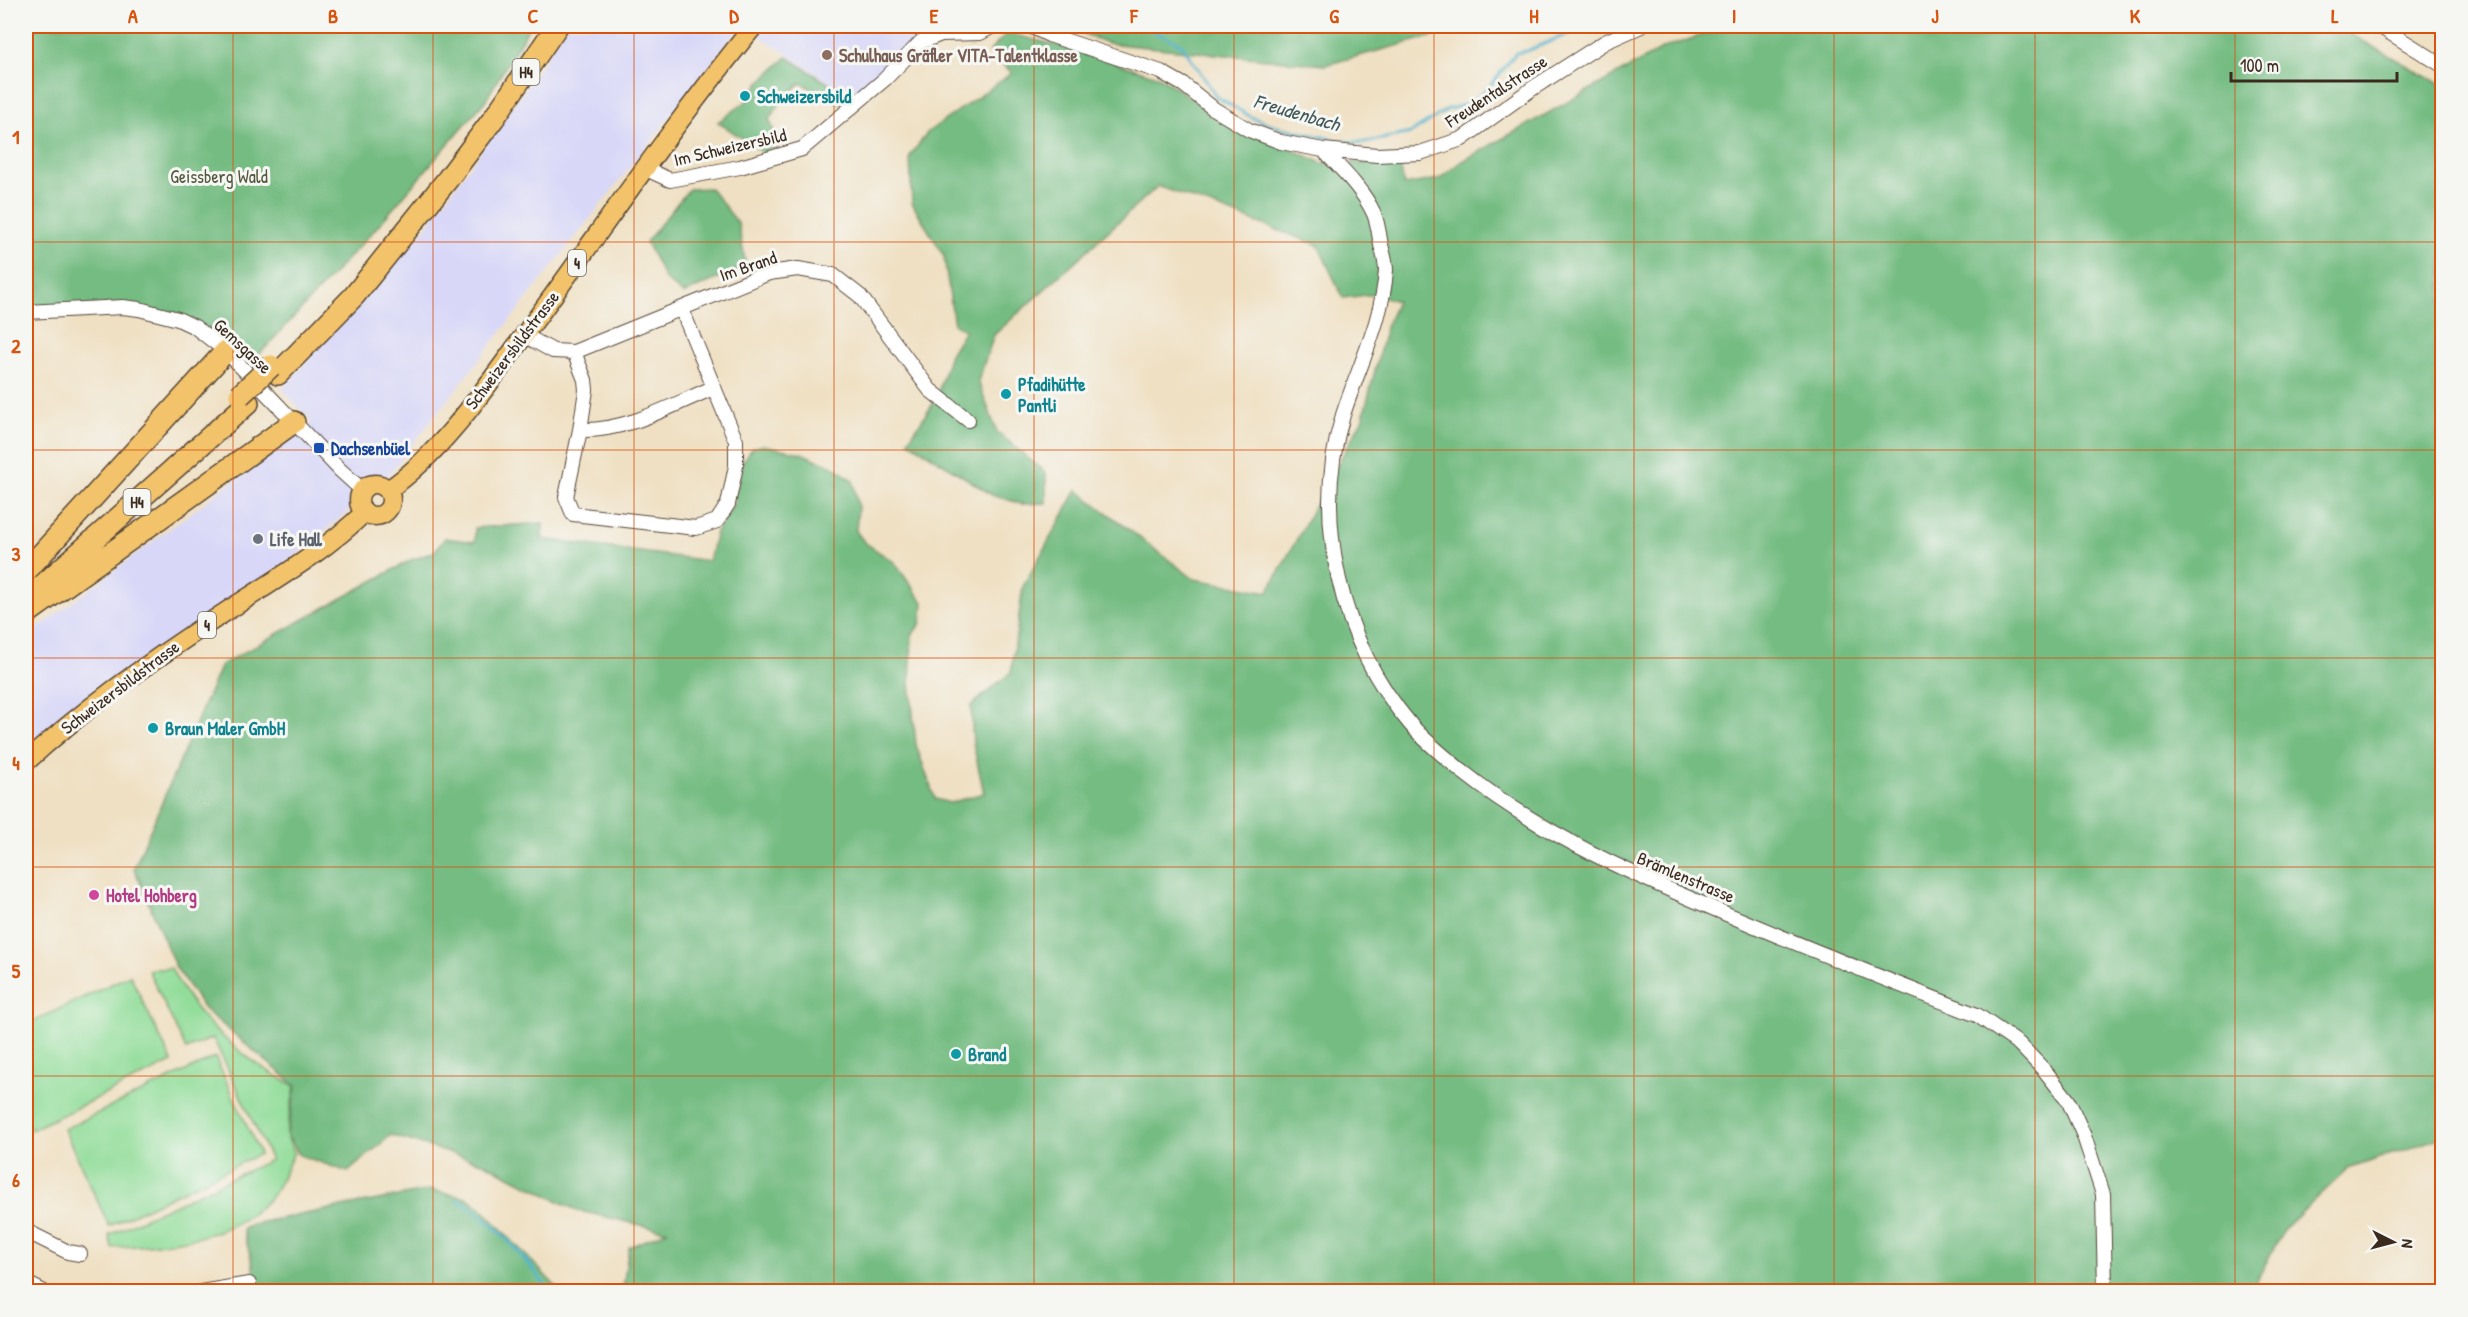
<svg xmlns="http://www.w3.org/2000/svg" width="2468" height="1317" viewBox="0 0 2468 1317" font-family="'Patrick Hand',sans-serif">
<rect width="100%" height="100%" fill="#f6f6f2"/>
<filter id="ink" filterUnits="userSpaceOnUse"><feTurbulence type="fractalNoise" baseFrequency=".0167" numOctaves="2"/><feDisplacementMap in="SourceGraphic" scale="12" xChannelSelector="R" yChannelSelector="G"/><feConvolveMatrix kernelMatrix="1 2 1 2 8 2 1 2 1" color-interpolation-filters="sRGB"/></filter>
<filter id="wash" filterUnits="userSpaceOnUse"><feTurbulence type="fractalNoise" baseFrequency=".008" numOctaves="4" result="noise"/><feDisplacementMap in="SourceGraphic" scale="24" xChannelSelector="R" yChannelSelector="G"/><feGaussianBlur stdDeviation="1.35" result="paint"/><feColorMatrix in="noise" values="0 0 0 0 0 0 0 0 0 0 0 0 0 0 0 0 0 1.4 0 .05"/><feComposite in="paint" operator="in"/></filter>
<g filter="url(#wash)">
<rect width="100%" height="100%" fill="#efe0c3"/>
<path fill="#d8d7f8" d="M567 26H741L384 481 289 561 121 673 62 717 26 751V637L312 422 282 389 422 233 516 103Z
M745 26H984L915 39 854 99Z"/>
<path fill="#92dd9a" stroke="#66845c" stroke-width="1.5" d="M171 968C196 1020 244 1061 295 1086L286 1134 294 1153C286 1168 279 1190 267 1201 226 1242 166 1243 112 1248L109 1235 271 1160 213 1038 186 1049 148 970Z
M130 975 172 1062 31 1130 26 1119V1025Z
M215 1057 260 1154 109 1226 64 1129Z"/>
<path fill="#75bc82" stroke="#587350" stroke-width="1.5" d="M26 26H530L485 101 377 227 255 359 226 351 157 313 26 312Z
M1064 26H1471L1325 65 1107 43Z
M1729 26H2336L2442 85V1137L2348 1169 2284 1229 2251 1291H627L623 1287 629 1247 667 1231 576 1210 486 1164 391 1135 348 1172 299 1155 287 1135 296 1086 204 1009 175 966 134 868 221 665 411 560 434 552 445 538 475 542V528L543 523 542 539 709 561 716 532 733 505 742 462 753 448 763 445 801 453 836 468 853 481 858 506 856 531 864 542 894 562 923 602 921 623 912 635 910 683 916 745 935 799 950 803 984 793 973 743 971 706 1011 672 1023 587 1077 490 1194 579 1268 592 1363 418 1386 327 1397 301 1374 294 1343 298 1318 245 1158 186 994 335 978 381 997 432 1046 473V503L1022 504 992 495 908 441 936 399 950 354 965 330 954 325 944 256 912 203 910 156 928 132 1012 73 990 51 1007 33 1072 49 1160 77 1214 114 1322 163H1389L1401 169 1404 185 1439 179 1459 163 1664 48Z
M787 57 848 96 842 105 801 83 786 95 769 119 780 145 764 153 718 122 747 101 759 83Z
M710 188 738 223 746 266 683 294 665 279 646 242 689 189Z
M430 1190 467 1198 481 1208 560 1291H260L243 1229 252 1224Z"/>
<g fill="none" stroke-linecap="round" stroke-linejoin="round">
<path stroke="#4eb1cd" stroke-width="3" d="M1111 26 1126 27 1139 26
M1144 26 1182 45 1217 97 1253 118 1282 128 1344 142H1367L1411 133 1448 109 1470 104 1489 87 1516 53 1527 51 1587 26
M458 1200C494 1221 526 1258 550 1292"/>
</g>
</g>
<g filter="url(#ink)">
<g fill="none" stroke-linecap="round" stroke-linejoin="round">
<defs>
<path id="minor" d="M1030 26 1049 35 1161 72 1184 85 1214 109 1249 130 1281 142 1323 150 1377 155 1420 153 1462 139 1533 88 1605 42 1641 26
M2379 26 2442 65
M1323 150C1341 169 1363 189 1374 214 1378 223 1379 235 1381 245 1383 253 1386 262 1386 270 1383 320 1358 368 1343 415 1311 520 1341 643 1411 725 1427 743 1445 757 1463 772 1545 837 1640 878 1736 918 1816 952 1897 984 1977 1015L2019 1044 2045 1071 2068 1100 2084 1136 2103 1194 2105 1292
M646 169 670 180 740 167 802 149 885 79 921 42 941 34 980 33 993 26
M26 312 123 307 139 309 178 319 195 327 226 351 340 470 362 490
M524 335 553 351 574 352 769 273 798 269 833 275 860 296 930 390 968 420
M574 352 585 380 586 390 580 430 566 497 573 514 696 528 717 521 728 504 736 466V441L682 310
M580 430C626 432 672 405 713 388
M26 1231 68 1252 80 1254
M26 1283 44 1292
M201 1292 249 1284"/>
<path id="major" d="M359 500a16 16 0 1 1 32 0a16 16 0 1 1-32 0Z
M388 490C442 453 489 383 528 330 603 228 674 123 754 26
M26 762C88 705 156 657 227 611 275 580 324 552 365 512"/>
<path id="highway" d="M278 374 354 296 447 180 494 118 557 26
M26 571 226 351
M35 592 248 403
M26 614 294 422"/>
</defs>
<use href="#minor" stroke="#564537" stroke-width="16"/>
<use href="#major" stroke="#564537" stroke-width="21"/>
<use href="#highway" stroke="#564537" stroke-width="24"/>
<use href="#minor" stroke="#fff" stroke-width="14"/>
<use href="#major" stroke="#f2c36a" stroke-width="18"/>
<use href="#highway" stroke="#f2c36a" stroke-width="21"/>
<defs>
<path id="highway-bridge" d="M240 395 271 366"/>
</defs>
<use href="#highway-bridge" stroke="#564537" stroke-width="24" stroke-linecap="butt"/>
<use href="#highway-bridge" stroke="#f2c36a" stroke-width="21"/>
</g>
</g>
<path fill="none" stroke="#d7540e" stroke-width="1.5" stroke-opacity="0.55" d="M233 26V1292M433 26V1292M634 26V1292M834 26V1292M1034 26V1292M1234 26V1292M1434 26V1292M1634 26V1292M1834 26V1292M2035 26V1292M2235 26V1292M26 242H2442M26 450H2442M26 658H2442M26 867H2442M26 1076H2442"/>
<circle fill="#8d6e63" stroke="#f6f6f2" stroke-width="2" cx="827" cy="55" r="6"/>
<g fill="#0f9aa8" stroke="#f6f6f2" stroke-width="2">
<circle cx="745" cy="96" r="6"/>
<circle cx="1006" cy="394" r="6"/>
<circle cx="153" cy="728" r="6"/>
<circle cx="956" cy="1054" r="6"/>
</g>
<rect fill="#1a4fb4" stroke="#f6f6f2" stroke-width="2" x="313" y="442" width="12" height="12" rx="3"/>
<circle fill="#6b7280" stroke="#f6f6f2" stroke-width="2" cx="258" cy="539" r="6"/>
<circle fill="#d1479c" stroke="#f6f6f2" stroke-width="2" cx="94" cy="895" r="6"/>
<g text-anchor="middle" dominant-baseline="central" stroke-width="6" stroke-linejoin="round" paint-order="stroke">
<g fill="#f6f6f2" stroke="#73675e" stroke-width="1.5">
<rect x="512.5" y="59" width="27" height="26" rx="4.5"/>
<rect x="568" y="250" width="18" height="26" rx="4.5"/>
<rect x="123.5" y="489" width="27" height="26" rx="4.5"/>
<rect x="198" y="612" width="18" height="26" rx="4.5"/>
</g>
<g font-size="16" font-weight="bold" fill="#3b2a1e">
<text x="526" y="72">H4</text>
<text x="577" y="263">4</text>
<text x="137" y="502">H4</text>
<text x="207" y="625">4</text>
</g>
<g font-size="18" font-weight="bold" fill="#785e54" stroke="#f6f6f2" text-anchor="start">
<text x="839" y="55">Schulhaus Gräfler VITA-Talentklasse</text>
</g>
<g font-size="18" fill="#3b2a1e" stroke="#f6f6f2">
<text transform="translate(1496 91) rotate(-33)">Freudentalstrasse</text>
<text transform="translate(730 147) rotate(-13)">Im Schweizersbild</text>
<text transform="translate(748 266) rotate(-19)">Im Brand</text>
<text transform="translate(243 346) rotate(43)">Gemsgasse</text>
<text transform="translate(512 350) rotate(-53)">Schweizersbildstrasse</text>
<text transform="translate(120 687) rotate(-37)">Schweizersbildstrasse</text>
<text transform="translate(1686 877) rotate(23)">Brämlenstrasse</text>
</g>
<g font-size="18" font-weight="bold" fill="#0d838f" stroke="#f6f6f2" text-anchor="start">
<text x="757" y="96">Schweizersbild</text>
<text x="1018" y="384">Pfadihütte<tspan x="1018" dy="21">Pantli</tspan></text>
<text x="165" y="728">Braun Maler GmbH</text>
<text x="968" y="1054">Brand</text>
</g>
<g font-size="18" fill="#51573d" stroke="#f6f6f2">
<text x="219" y="176">Geissberg Wald</text>
</g>
<g font-size="18" font-weight="bold" fill="#164399" stroke="#f6f6f2" text-anchor="start">
<text x="331" y="448">Dachsenbüel</text>
</g>
<g font-size="18" font-weight="bold" fill="#5b616d" stroke="#f6f6f2" text-anchor="start">
<text x="270" y="539">Life Hall</text>
</g>
<g font-size="18" font-weight="bold" fill="#b23c85" stroke="#f6f6f2" text-anchor="start">
<text x="106" y="895">Hotel Hohberg</text>
</g>
<g font-size="20" font-style="italic" fill="#42595b" stroke="#f6f6f2">
<text transform="translate(1297 112) rotate(16)">Freudenbach</text>
</g>
</g>
<rect width="2468" height="1317" fill="none" stroke="#f6f6f2" stroke-width="66"/>
<g transform="translate(2393 1242) rotate(96)" stroke="#f6f6f2" stroke-width="4.5" paint-order="stroke">
<path d="M0-4.5L10 22L0 15L-10 22Z" fill="#3b2a1e"/>
<text y="-9" font-size="16" font-weight="bold" text-anchor="middle" fill="#3b2a1e">N</text>
</g>
<path d="M2231 72v9h166v-9" fill="none" stroke="#3b2a1e" stroke-width="3"/>
<text x="2240" y="72" font-size="18" fill="#3b2a1e" stroke="#f6f6f2" stroke-width="4.5" paint-order="stroke">100 m</text>
<rect x="33" y="33" width="2402" height="1251" fill="none" stroke="#d7540e" stroke-width="2"/>
<g font-size="20" text-anchor="middle" font-weight="bold" fill="#d7540e">
<text x="133" y="23">A</text>
<text x="333" y="23">B</text>
<text x="533" y="23">C</text>
<text x="734" y="23">D</text>
<text x="934" y="23">E</text>
<text x="1134" y="23">F</text>
<text x="1334" y="23">G</text>
<text x="1534" y="23">H</text>
<text x="1734" y="23">I</text>
<text x="1935" y="23">J</text>
<text x="2135" y="23">K</text>
<text x="2335" y="23">L</text>
<text x="16" y="144">1</text>
<text x="16" y="353">2</text>
<text x="16" y="561">3</text>
<text x="16" y="770">4</text>
<text x="16" y="978">5</text>
<text x="16" y="1187">6</text>
</g>
</svg>
